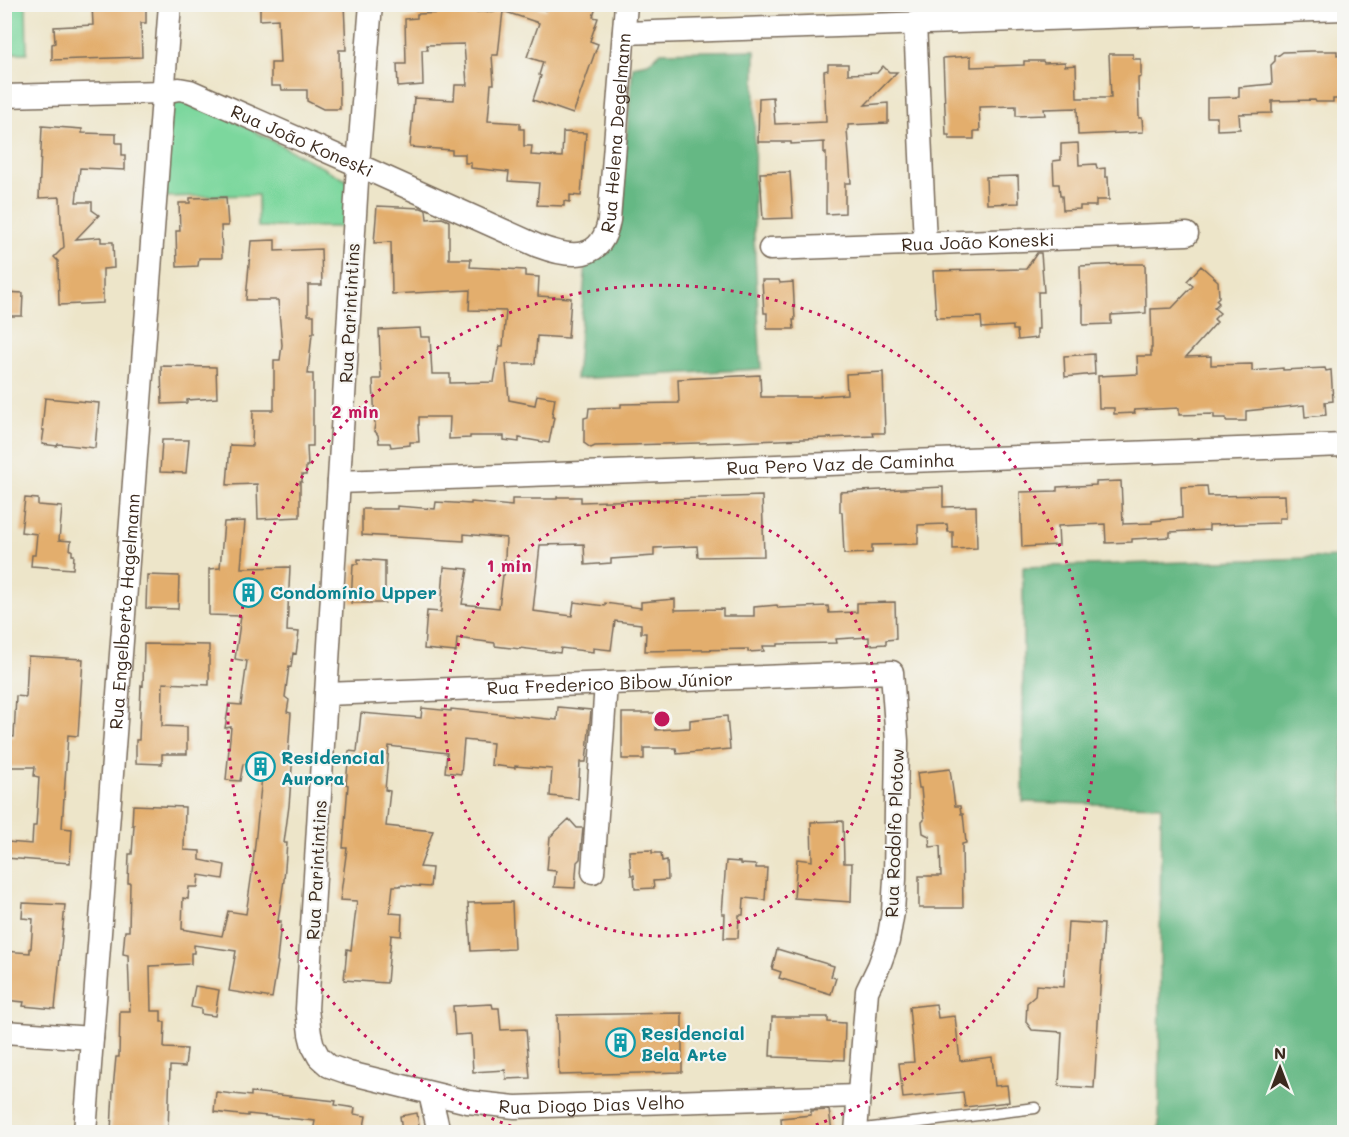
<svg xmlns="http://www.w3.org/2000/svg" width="1349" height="1137" viewBox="0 0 1349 1137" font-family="Mali,sans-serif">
<rect width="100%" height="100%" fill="#f6f6f2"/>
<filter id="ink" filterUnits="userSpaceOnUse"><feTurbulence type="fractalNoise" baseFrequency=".0167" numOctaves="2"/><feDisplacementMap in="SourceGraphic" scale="12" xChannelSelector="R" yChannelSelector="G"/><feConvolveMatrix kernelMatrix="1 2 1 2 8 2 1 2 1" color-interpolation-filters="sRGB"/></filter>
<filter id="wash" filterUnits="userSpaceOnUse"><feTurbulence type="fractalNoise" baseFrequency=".008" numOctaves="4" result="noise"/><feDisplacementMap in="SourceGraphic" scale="24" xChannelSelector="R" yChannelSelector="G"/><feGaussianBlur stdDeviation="1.35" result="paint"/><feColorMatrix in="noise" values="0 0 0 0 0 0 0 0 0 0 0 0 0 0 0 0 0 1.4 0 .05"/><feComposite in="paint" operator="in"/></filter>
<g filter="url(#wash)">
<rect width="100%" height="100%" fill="#ede5c9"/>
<path fill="#7cd79d" stroke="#5c805e" stroke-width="1.5" d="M4 5H26L27 53H5Z
M182 98 196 100 350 182 347 227H258V195L159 197 167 109Z"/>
<path fill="#65b884" stroke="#507151" stroke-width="1.5" d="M755 50 754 236 761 369 576 379 586 263 619 219 633 66 648 63 661 52Z
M1344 557V1132H1159L1161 806 1023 802V567Z"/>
<g id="blocks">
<path fill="#e3ae6d" d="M92 4H146V23H141L142 57 52 60V44L55 43 54 27 93 25Z
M260 4H344L346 50H339L340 109H323L307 101V90H282L281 86H271V63H280L278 19 260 20Z
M492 4H527L546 10 547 4H597L593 17 598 18 590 41 598 44 573 114 533 100 541 76 539 75 543 62 527 57 539 23 503 11 498 55H492L494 84H491L488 121 520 123V129H524V146H532L531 155 562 157 563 132 586 133 581 196 570 195V202L564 201V206L537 205 539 183 508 181 509 172 471 168V163H465V154H452V150L410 147 414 98 454 100 455 85H467L464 44 427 45 428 50H422L423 85 398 87 397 64H406L405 19 417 18V14L503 11 492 8Z
M1311 51H1337V55H1344V75H1343L1344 99H1333V102H1316L1315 100 1272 101V113L1239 114 1240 129 1217 130V117H1207V98L1239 97V87L1272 84 1271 65 1275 61V56L1279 55 1283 52Z
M1109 54H1133V59H1141V77L1138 78 1139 118H1142L1143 132 1078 135 1077 108 1044 109 1045 115 1016 116V106L979 107 980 131H974V139H949V135H946L943 58 971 56V67L1024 65V61H1043L1044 63 1065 62V66L1076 65 1077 98H1111Z
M828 64H848V74L877 73 883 66 889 72H897L865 105 888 103V123L848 125V130H847L851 183H845V213L826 214V153H824V142L791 144V142H758L759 98 773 97 775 124 826 122 824 71 828 70Z
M42 126 82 129V133L116 134V143H122V155H125V170L80 168 76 202H92V210L99 215 76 239 101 237V242H113L114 268 103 269V303L59 305 58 261 54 257 64 247 62 223H61L60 197 39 198Z
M1078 143 1079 165 1096 164 1097 169 1105 168V177H1108L1109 200H1096V206H1080V209L1063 210 1062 196H1060L1059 184H1054L1053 161 1061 160V144Z
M790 172 793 218 763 219 760 173Z
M1018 176 1019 203 987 204 986 177Z
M226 197 228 226H221L222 258H199L198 266 177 267 176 231H180L179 203H190V198Z
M377 206 421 208 426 210 427 219 442 218 449 221V259H471L470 267 525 270V276L539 277 538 296 571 298 568 338 537 336 535 364H506L509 400 535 405 537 395 555 398 552 417H554L549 443 519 438V442L504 440V436H470V438L449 439 450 417H419V425H418L419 442H410V445L391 447 390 443H379L378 435 374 430 375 424 373 379H381L379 330 420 328 421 337H430L432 374H450V383L494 382 500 346H503L506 311 469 310 470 290 392 294 391 242 374 243Z
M275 240V251L321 249 322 285H308V315H314V333H312L308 374H313V446H307L308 466H306V475H302V482H300V517L258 519 257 484 227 485 230 445 252 446 253 410H274V360H280L282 345 278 300H246L251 241Z
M1037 253H1041L1044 292H1038L1039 329H1037V338L1018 340 1017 330H1013V326L982 328 981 317 936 318 933 271 1026 269Z
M1126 264H1145L1146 313 1111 315V324L1083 325V305H1081L1080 266Z
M1201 266 1218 281 1219 297 1216 300 1219 303 1214 308 1220 313 1214 319 1217 322 1186 357 1211 356V365L1252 364V371L1283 368V370L1325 368 1326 371 1331 370 1333 401 1325 402 1326 415 1305 417 1304 405 1246 411V421H1226V418H1214V414L1179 415V408L1134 410 1135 413 1114 414V408H1099L1098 376 1138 374 1137 356H1151V348H1152L1151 309 1172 308 1193 286 1187 281Z
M762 280H779L780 283 793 282 795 320H793L794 329H767V313H764Z
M4 292 23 293 22 316H4Z
M1094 354 1095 374 1065 377 1064 356Z
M161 366 216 367 217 398 187 400V403L162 404Z
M883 372 885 433H873L874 436 734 442 595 446 591 448 584 443V418L588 417 589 408 621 407V404L679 403 678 379 760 375 761 397H820V396L847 394 846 374Z
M45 398 99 403 95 448 58 444 57 446 42 444 44 430H42Z
M162 440H189L186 473 160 472Z
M1121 481 1123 524 1152 523V521L1182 518 1181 487 1207 486 1208 496 1285 495 1286 518H1279V523L1209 525V530L1170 532V537L1132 539V542L1106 543 1105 524 1058 526 1059 545 1022 547 1020 492 1057 491V487L1096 485V482Z
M943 487V507L976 506 977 548 953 549V532H948L947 524 918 525V544L872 545V553L844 554 842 512H840V492Z
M762 496 764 556 698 557 697 546 654 548V556L611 559V563L585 565 584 544 540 545 533 611 572 616 574 602 605 606V603L641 608V602L675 599V610L723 609V616H754V607L777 605 778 608 828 606 829 613 857 612V603L895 602 896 639 886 640V644L869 645V637L836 639 837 643 778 644V646H763L764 651 748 652V649L645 651 646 633H641V624L615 621 611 650 593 648V652L561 648 560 653 520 648V649L495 646V643L457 638 456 652 424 649 427 611 441 612 444 567 468 569 462 604 499 608 503 575H504L506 538 464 534V541L362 535V509H397V506L435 509 436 502 471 504V502L512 506V499H557V497H581V502Z
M25 498 38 499V505L62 507 59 540 71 541 70 550H72V555H74L73 569 31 566 32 555H35L37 534 21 532Z
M245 521 241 568 290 567 287 631 299 632 296 654 293 653 291 667 289 666 285 697 289 700 287 712 291 713 288 754H293L289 806 284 843H287L284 880 278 921H281L277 961 278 962 272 998 229 991 236 951 194 945V953H191V964L150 966 151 1011H161V1022H165L164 1048 187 1049 185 1067 170 1066 168 1132H111L113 1089 116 1057H119L120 1011H130L128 955 123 954 125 931H129L130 883H128L129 854H132L134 825H132L133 805 185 807 184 850 200 851V860L225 865 223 879 199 875 198 887H189L188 899 183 898 182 929 222 936 228 911 246 914 252 873 263 767 243 764 240 781 226 780 231 727 225 728 229 704 241 705 247 661 235 659 241 616 209 615V569L220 568 224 522Z
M358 559 385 561V603H351L353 564H358Z
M147 575 179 576 178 609 146 608Z
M144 644 209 645V685L163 683 162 726 187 727V754H162V764L136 763V740H139L141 685 143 686Z
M28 656 83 659 78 736 68 735 62 828 72 829 70 863 6 858 7 842 32 844 33 826H36L39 777 34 776 35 767H4V736L14 737 16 696 26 697Z
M558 707 591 710 586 762H580L578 799 550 796 552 769 515 766V768L491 765 493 743 464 740 461 774 445 772 447 753 389 746 385 790 390 791 386 826 433 831 420 867 432 868 430 887 400 885V886H393L390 913 402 914 401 936 391 935 387 983 344 980 347 949 351 950 357 901 340 900 347 848H343L348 785 346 784 349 751 357 752 361 713 421 718 422 708 451 711V709L557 720Z
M622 713H656V730L690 728V720L727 716 730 749 677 754 676 748H644V759H622Z
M950 769 955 806H960L961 814H963L966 843 962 844 963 908H919V876H941L940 846 930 847 929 836 923 833 922 822 924 820 921 788H919L917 773Z
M569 819 577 828H583L580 859 577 862 575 888 554 887 556 871 547 870 550 837Z
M843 821 844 863H852L851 902 794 898 797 859 812 861 811 822Z
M652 850V853H661L662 861 667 860 668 880 653 881 654 888 635 889 634 875H631L629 851Z
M726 861 740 862V864L756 865V868H767L765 900 744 898 743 915H739L738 938H724L725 914H722Z
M512 902 514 949 471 951 468 903Z
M23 903 65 905 55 1009 23 1006 24 1002 4 1000V951L30 953V948H31L33 919 22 918Z
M1068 922 1104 924 1094 1088 1059 1086 1062 1032 1032 1030 1026 1022 1027 1003 1035 996 1036 985 1064 987Z
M777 949 834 966 831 977 836 978 831 994 779 978 781 972 772 969Z
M195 986 219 990 215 1016 201 1014V1009L191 1007Z
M492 1004 493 1008H499L501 1030 526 1029 530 1078 506 1079 505 1070 473 1072 471 1034 455 1035 453 1006Z
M936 1004 938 1018 955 1016 960 1061 992 1057 995 1086 1007 1085 1009 1102 965 1107 963 1092 903 1098 899 1063 914 1062 909 1007Z
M682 1013V1072L559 1075 557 1015Z
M772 1017H828V1022L845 1023 844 1060 774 1057V1056H770Z
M216 1092 251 1096V1092L336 1101 335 1105 355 1108 354 1114 366 1116 363 1132H313L315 1121 248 1114V1116L214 1112Z
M829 1110 832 1132H782L781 1118 811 1115V1111Z
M417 1113 420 1132H402L400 1116Z"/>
</g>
</g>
<g filter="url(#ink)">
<use href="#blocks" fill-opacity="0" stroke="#796b5a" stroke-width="1.5"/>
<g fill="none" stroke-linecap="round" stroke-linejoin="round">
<defs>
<path id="lane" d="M856 1130 1035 1108"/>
<g id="street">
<path id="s1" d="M371 4 358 165 307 1009 310 1034 313 1046 319 1057 329 1066 349 1073 468 1102 515 1107 858 1096"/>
<path d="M915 23 925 243"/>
<path d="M624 33 1344 9"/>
<path id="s2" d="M4 96 163 92 179 89 190 91 358 165 538 246C570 258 602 262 609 220L626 4"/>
<path id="s3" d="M770 249 1187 234"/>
<path id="s4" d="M339 482 1344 445"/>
<path id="s5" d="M326 694 892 672 897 741 895 879 893 912 888 941 879 966 867 991 856 1132"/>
<path d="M593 872 606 683"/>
<path d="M4 1032 92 1038"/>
<path d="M430 1094 439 1132"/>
<path id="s6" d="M85 1132 170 4"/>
</g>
</defs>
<use href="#lane" stroke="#796b5a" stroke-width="13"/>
<use href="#street" stroke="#796b5a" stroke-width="25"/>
<use href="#lane" stroke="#fff" stroke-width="10"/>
<use href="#street" stroke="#fff" stroke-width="22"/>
</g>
</g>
<g fill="none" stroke="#c2185b" stroke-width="3" stroke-dasharray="3 6">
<circle cx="662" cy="719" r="217"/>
<path d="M528 1132A434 434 0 1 1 796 1132"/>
</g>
<defs>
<symbol id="building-ring" viewBox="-11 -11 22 22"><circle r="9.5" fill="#f6f6f2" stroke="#0f9aa8" stroke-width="1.5"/><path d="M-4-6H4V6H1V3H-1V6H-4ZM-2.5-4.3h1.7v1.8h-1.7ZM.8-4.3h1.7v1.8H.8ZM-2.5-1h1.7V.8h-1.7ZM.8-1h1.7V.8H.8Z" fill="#0f9aa8"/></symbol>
</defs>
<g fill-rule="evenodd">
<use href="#building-ring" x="232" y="576" width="33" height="33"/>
<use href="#building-ring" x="244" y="750" width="33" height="33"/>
<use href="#building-ring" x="604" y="1026" width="33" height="33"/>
</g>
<g text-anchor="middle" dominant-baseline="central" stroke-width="4.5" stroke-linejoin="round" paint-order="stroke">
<g font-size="18" fill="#3b2a1e" stroke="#f6f6f2">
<text stroke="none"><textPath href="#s2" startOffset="746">Rua Helena Degelmann</textPath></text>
<text stroke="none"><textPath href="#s2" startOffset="309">Rua João Koneski</textPath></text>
<text stroke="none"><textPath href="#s3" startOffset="208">Rua João Koneski</textPath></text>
<text transform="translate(349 313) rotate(-87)">Rua Parintintins</text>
<text stroke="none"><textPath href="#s4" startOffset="502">Rua Pero Vaz de Caminha</textPath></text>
<text stroke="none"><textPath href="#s6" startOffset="522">Rua Engelberto Hagelmann</textPath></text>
<text stroke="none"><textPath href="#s5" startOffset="284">Rua Frederico Bibow Júnior</textPath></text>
<text transform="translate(894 833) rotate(-88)">Rua Rodolfo Plotow</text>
<text transform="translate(316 870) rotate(-87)">Rua Parintintins</text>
<text stroke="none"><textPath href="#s1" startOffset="1338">Rua Diogo Dias Velho</textPath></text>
</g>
<g font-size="18" font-weight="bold" fill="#0d838f" stroke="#f6f6f2" text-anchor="start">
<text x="270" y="592">Condomínio Upper</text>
<text x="281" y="757">Residencial<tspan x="281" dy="21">Aurora</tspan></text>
<text x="641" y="1033">Residencial<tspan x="641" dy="21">Bela Arte</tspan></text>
</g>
</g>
<circle cx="662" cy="719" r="9" fill="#c2185b" stroke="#f6f6f2" stroke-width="3"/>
<g font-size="18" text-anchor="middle" font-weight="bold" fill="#c2185b" stroke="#f6f6f2" stroke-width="4.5" stroke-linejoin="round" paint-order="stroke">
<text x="355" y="418">2 min</text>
<text x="509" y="572">1 min</text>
</g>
<rect width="1349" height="1137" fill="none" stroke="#f6f6f2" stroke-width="24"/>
<g transform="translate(1280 1068)" stroke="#f6f6f2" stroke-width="4.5" paint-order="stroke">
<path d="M0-4.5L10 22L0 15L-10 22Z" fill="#3b2a1e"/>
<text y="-9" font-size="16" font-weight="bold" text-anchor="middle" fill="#3b2a1e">N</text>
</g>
</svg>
